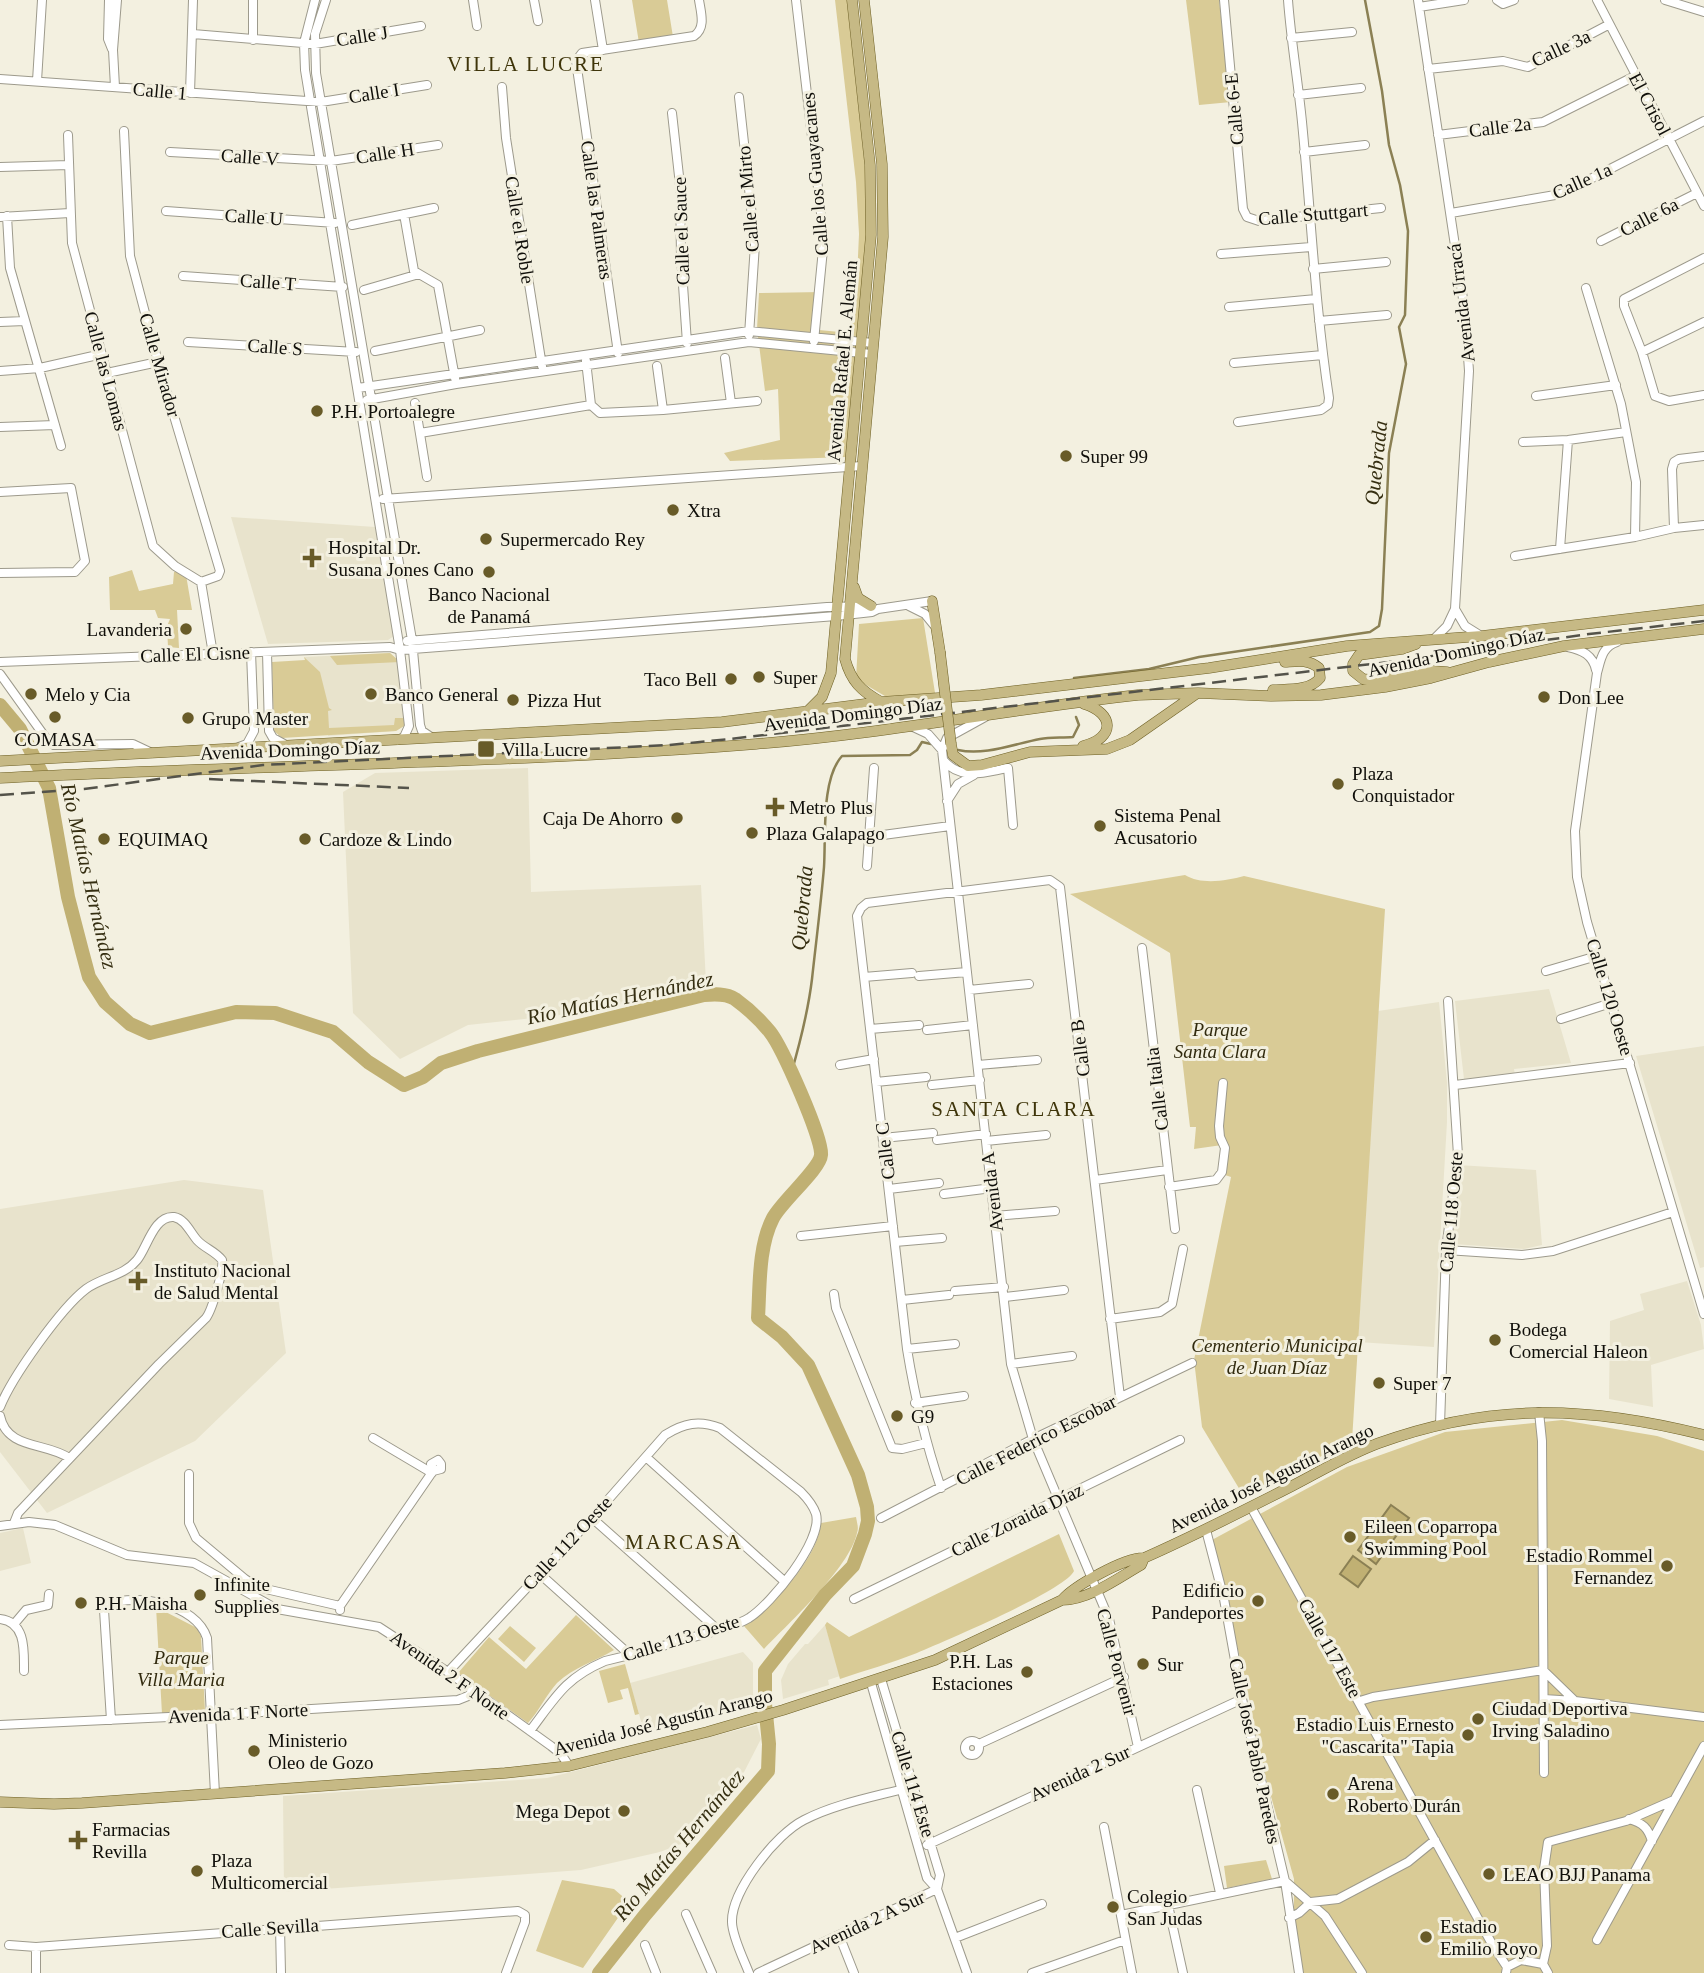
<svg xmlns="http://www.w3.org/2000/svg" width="1704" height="1973" viewBox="0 0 1704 1973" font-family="'Times New Roman',serif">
<rect width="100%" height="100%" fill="#f3f0e0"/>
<path fill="#e8e3cc" d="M231 517 375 527 394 636 388 640 268 644Z
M390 653 400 662 404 726 396 731 328 736 326 698 304 657Z
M528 768 531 892 701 885 706 983 590 1012 468 1025 400 1059 353 1013 343 792 375 773Z
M1549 989 1571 1063 1514 1069 1515 1075 1464 1079 1455 1001Z
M1439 1002 1447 1082V1122L1434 1347 1358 1342 1378 1011Z
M1704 1046V1267L1700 1268 1636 1056Z
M1458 1165 1536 1170 1542 1245 1524 1249 1453 1244Z
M184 1180 263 1190 286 1353 195 1441 47 1513 0 1452V1209Z
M1687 1281 1701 1325 1704 1349 1651 1365 1653 1407 1609 1399 1610 1321 1644 1310 1640 1294Z
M23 1528 31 1563 0 1571V1533Z
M825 1625 840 1676 828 1680 829 1685 783 1699 781 1680 788 1664 805 1644H808Z
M743 1652 753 1663V1705L645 1735 630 1683Z
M757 1725 761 1739 742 1776 686 1842 660 1852 581 1870 284 1892 283 1796 547 1778Z"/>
<path fill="#d9cb96" d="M632 0H667L674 43 640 49Z
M835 0H847L869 204 868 240 846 457 730 461 724 453 780 440 778 389 765 391 757 329 759 293 822 292 819 330 850 333 857 278 859 234 856 182Z
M1186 0H1219L1231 102 1199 105Z
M132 570 139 591 173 584 174 572 180 570 186 575 192 610H177L179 648 168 647 167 626 170 619 158 618 155 610H110L109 577Z
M923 618 936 699H890L856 679 859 624Z
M390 653 400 662 337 665 330 656Z
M304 657 320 672 329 708 332 710 328 711 329 728 394 725 395 718H404V726L396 731 282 738 274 731 272 662 305 660Z
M1185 875C1201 885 1226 881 1244 876L1385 909 1352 1441 1243 1495 1202 1427 1194 1360 1231 1177 1219 1173 1222 1145 1194 1149 1196 1127H1190L1170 953 1070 894Z
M1562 1420 1657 1436 1704 1451V1973H1303L1294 1927V1879L1262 1764 1244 1673 1210 1541 1347 1467 1445 1432Z
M856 1517C857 1523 859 1528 857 1533 850 1567 789 1623 764 1649L744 1626C773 1604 817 1561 821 1523Z
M1059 1534 1074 1571C1066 1590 943 1642 917 1653 892 1663 866 1670 840 1679L825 1625 827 1622 849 1637Z
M156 1607 197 1628 201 1636 205 1711 162 1714Z
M576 1615 614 1650C594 1662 574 1667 557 1683 546 1695 539 1711 528 1723L458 1673 489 1637 526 1669Z
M510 1626 536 1648 524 1662 498 1639Z
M625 1664 639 1714 635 1715 628 1688 620 1690 623 1699 608 1703 599 1671Z
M1266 1860 1272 1879 1227 1888 1224 1866Z
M562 1880 614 1889 629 1902 583 1968 536 1951Z"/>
<path fill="#c0b073" stroke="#8b8054" stroke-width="2" d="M1391 1505 1409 1518 1376 1564 1358 1550Z
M1353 1556 1371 1569 1358 1587 1340 1574Z"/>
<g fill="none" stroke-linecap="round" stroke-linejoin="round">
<path stroke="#8b8054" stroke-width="2.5" d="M1074 678 1149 669 1199 657 1370 632 1379 626 1382 609 1389 453 1406 364 1399 327 1405 315 1408 231 1400 185 1389 145 1382 91 1365 0
M958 750C984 756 1014 744 1040 739 1050 737 1062 738 1073 737L1079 725 1076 717
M791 1074C800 1043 808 1012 812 979 816 942 821 904 824 867 826 836 821 779 842 756L910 755 917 750 922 742 931 744"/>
<path stroke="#c0b073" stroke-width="14" d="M0 705 20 729 49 788 68 897 82 951 89 977 105 1002 130 1024 150 1033 236 1012 275 1013 333 1032 368 1062 404 1085 423 1077 441 1063 478 1051 704 995C714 994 726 993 735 999 746 1007 761 1021 770 1032 782 1047 823 1139 821 1155 820 1169 782 1201 773 1218 758 1247 760 1287 758 1318L782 1337 808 1365 858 1475 867 1507 868 1521 865 1534 853 1566 825 1595 765 1671V1704L769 1744 768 1771 645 1915 599 1973"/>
<defs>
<path id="minor" d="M109 0 108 39 112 49
M315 0 304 43 305 70 400 650 409 726 404 737 398 740
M326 0 315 34 316 73 412 640 420 725 422 731 431 737
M473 0 477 26
M534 0 538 21
M595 0 603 50
M796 0 824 239 814 341
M1224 0 1243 209 1247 217 1259 221 1381 208
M1418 0 1465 312 1469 371 1455 609 1447 626 1434 639
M1497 0 1503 4 1514 0
M1597 0 1704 206
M1665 0 1704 12
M1419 7 1464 0
M193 34 315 44 421 26
M1291 38 1352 32
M253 40V0
M1428 69 1503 61 1528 67 1608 25
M0 79 321 102 427 85
M37 81 42 0
M115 87 113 50 117 0
M502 87 506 138 542 366
M190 93 193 0
M1298 95 1361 88
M739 97 755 244 749 335
M672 113 680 185 681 256 687 343
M124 131 130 256 158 362 220 571 218 576 201 582
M68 135 72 243 153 546 175 566 201 582
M1438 135 1543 122 1635 76
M170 152 331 161 438 145
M1304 152 1365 145
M0 167 69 165
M166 211 335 223
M1451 213 1561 194 1704 121
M404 214 414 271 438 285 455 378
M7 216 10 268 61 446
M0 217 70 213
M352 225 434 208
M1601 241 1697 193
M1221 254 1311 247
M1704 258 1624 299V306L1642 352 1655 396 1669 401 1704 395
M1313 269 1386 262
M183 276 343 287
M1586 288 1621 404 1636 482 1635 537
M364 290 419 274
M1229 307 1316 299
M1319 321 1387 315
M0 322 25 321
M188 342 356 352
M375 351 480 330
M1642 352 1704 322
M618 353 576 61 582 53 694 36C706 28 701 13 699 0
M725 358 731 403
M586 361 591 405 600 413 663 410 757 401
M1234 363 1323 355
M657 366 663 410
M0 371 40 368 102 354
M107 373 158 362
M358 388 749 331 873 343
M1536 396 1616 385
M367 400 456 384 749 342 872 354
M415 403 427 477
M1238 422 1321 410 1328 405 1329 398C1315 306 1311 214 1302 122 1298 81 1291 41 1288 0
M0 427 55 425
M420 433 591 405
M1523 442 1568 440 1626 432
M0 492 71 488 85 561 75 572 0 573
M383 499 862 466
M1674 528 1672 469 1674 462 1679 459 1704 456
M1560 549 1568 440
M1515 556 1635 537 1674 528 1704 525
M201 582 213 654
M909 606 925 614 934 625
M1455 609 1465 626 1481 636
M407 641 827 607 872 606
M1617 642C1602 647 1601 659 1597 673L1575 831 1577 877 1587 922 1704 1314
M1568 647C1582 650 1593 655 1596 670
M267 652 269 731 273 738 284 744
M0 662 390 647 400 650 836 616 872 612 878 609 932 601
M0 674 48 741 54 745 133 744 152 753
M911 726 928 734 942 750 1011 1364 1033 1439 1109 1619 1138 1747
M239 747 247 744 254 731 251 652
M942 750 947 738 985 717
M944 761C962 781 985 772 1008 768L1013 825
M947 801 958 784 974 775
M868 837 950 826
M867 866 874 768
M1142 948 1175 1229
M1546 971 1597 956
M919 976 967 972
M864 977 912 973
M969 990 1029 984
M1561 1019 1611 1003
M870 1029 919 1025
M927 1030 973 1025
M840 1065 874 1059
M978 1065 1037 1060
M876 1082 926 1077
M932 1085 980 1080
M1455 1085 1630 1063
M883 1138 933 1133
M937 1140 986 1134
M986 1141 1046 1135
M1095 1180 1167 1170
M1169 1187 1216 1180 1222 1172 1225 1148 1220 1137 1219 1126 1223 1083
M889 1189 939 1183
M944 1194 992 1188
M995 1216 1055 1211
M801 1236 893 1226
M895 1242 942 1238
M1446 1250 1522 1255 1553 1251 1673 1212
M955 1291 1004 1287
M834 1294 836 1308 892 1448 902 1449 926 1443
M1005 1297 1064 1290
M902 1300 949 1295
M1110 1319 1160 1312 1172 1304 1183 1249
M907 1349 955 1344
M1011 1364 1072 1356
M915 1403 964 1396
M0 1407C12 1377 61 1308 86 1289 102 1277 124 1276 137 1260 147 1248 154 1215 174 1217 185 1219 190 1232 197 1240 204 1248 215 1251 222 1260 224 1270 212 1310 206 1318L159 1364 18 1513 14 1523
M1539 1412 1542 1441 1544 1773
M0 1416C7 1450 46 1442 69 1458
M1440 1425 1446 1250 1458 1155 1448 1001
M373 1438 432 1473
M646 1457 784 1581
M189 1474V1523L196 1538 245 1579 257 1587 340 1606
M941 1488C925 1441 915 1398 907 1349L857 916 861 908 867 903 1050 880 1060 887 1120 1397
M1251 1507 1492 1944 1507 1967 1506 1973
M592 1518 718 1630
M881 1518 1033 1439 1192 1363
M0 1526 29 1522 55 1525 127 1555 194 1563 277 1609 379 1627 448 1672 551 1746 561 1754 569 1766
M1206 1530 1224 1599 1242 1699 1285 1881 1299 1973
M540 1574 630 1655
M854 1599 1180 1440
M340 1610V1606L433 1471 441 1469V1464L438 1460 431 1464 433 1471
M0 1619C26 1622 24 1650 24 1671
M15 1623 26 1610 48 1605 49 1594
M448 1672 592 1518 665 1435C684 1423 699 1420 720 1428L801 1492C807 1498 813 1505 816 1514 823 1541 771 1604 749 1618 732 1628 711 1632 693 1637 664 1646 635 1654 605 1661 565 1678 555 1698 530 1731
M871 1683 927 1878 937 1889 940 1875 881 1679
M1544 1699 1575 1701 1704 1717
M1360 1701 1373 1697 1543 1670 1575 1701
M111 1720 104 1610 108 1604C138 1593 196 1604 207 1638L215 1794
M0 1725 211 1715 458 1700 468 1696 473 1691
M965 1748a7 7 0 1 1 14 0a7 7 0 1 1-14 0Z
M979 1744 1124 1677
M1197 1790 1220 1893
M1629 1819C1643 1823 1648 1828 1652 1841
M1104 1827 1132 1973
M927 1845 1242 1699
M1168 1905 1183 1973
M686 1914 712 1973
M1121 1915 1285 1881 1325 1916 1362 1973
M1289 1918 1299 1913 1311 1902 1338 1899 1408 1862 1435 1840
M280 1927 281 1973
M839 1935 854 1973
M955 1938 1042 1904
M1597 1940 1704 1746
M9 1945 36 1947 518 1911 525 1915V1922L506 1973
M645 1945 656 1973
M1507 1967 1521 1960 1543 1964
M36 1973V1947
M749 1973C744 1960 732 1936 732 1922 731 1891 776 1834 804 1820 835 1804 873 1797 907 1788
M758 1973 937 1889 967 1973
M1032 1973 1125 1940
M1548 1973 1543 1964 1547 1946 1544 1869 1548 1842 1626 1821 1674 1800"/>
<path id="major" d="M864 0 882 164 883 237 845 659C851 681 861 691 881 702
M854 587 858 598 871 606
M932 601 940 652
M1416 644 1402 649 1359 655 1353 664V671L1363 679 1372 680 1433 671 1447 672
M1273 690C1288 689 1310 691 1320 678L1319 668C1308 659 1298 661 1285 662
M809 710 822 697 831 673 871 235 870 165 852 0
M951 744 953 755 968 766 982 765 1030 752 1107 749 1130 740 1196 694
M1083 746C1116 738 1114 713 1084 704
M0 761 722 722 881 702 981 695 1209 668 1347 646 1482 636 1704 610
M0 778C252 765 505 764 756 744 884 734 1010 709 1138 695L1198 693 1271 696 1321 695 1385 687 1431 678 1489 662 1564 646 1704 629
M1062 1600C1089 1600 1118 1578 1141 1565L1144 1558
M0 1802 54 1804 82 1803 505 1773 569 1766 707 1732 783 1710 935 1660 1062 1600C1074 1586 1125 1557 1144 1558 1194 1536 1243 1511 1292 1486 1321 1471 1349 1454 1379 1443 1492 1402 1589 1406 1704 1435"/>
</defs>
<use href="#minor" stroke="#9d9a8c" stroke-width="10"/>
<use href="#major" stroke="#6e6025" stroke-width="11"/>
<use href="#minor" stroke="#fff" stroke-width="8"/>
<use href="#major" stroke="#c6b985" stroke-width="10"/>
<path stroke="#54534a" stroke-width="2.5" stroke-dasharray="14 7" stroke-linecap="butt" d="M209 779 409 788
M0 795 84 789 263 765 669 745 730 739 1389 662 1589 634 1704 621"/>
<defs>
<path id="major-bridge" d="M940 652 951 744"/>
</defs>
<use href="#major-bridge" stroke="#6e6025" stroke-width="11" stroke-linecap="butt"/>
<use href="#major-bridge" stroke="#c6b985" stroke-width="10"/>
</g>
<g fill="#685b28" stroke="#f3f0e0" stroke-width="2.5">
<circle cx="317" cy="411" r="7"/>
<circle cx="1066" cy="456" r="7"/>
<circle cx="673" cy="510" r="7"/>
<circle cx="486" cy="539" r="7"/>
<path d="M308.5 547.5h7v7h7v7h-7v7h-7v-7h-7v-7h7z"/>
<circle cx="489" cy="572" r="7"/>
<circle cx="186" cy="629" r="7"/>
<circle cx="759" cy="677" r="7"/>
<circle cx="731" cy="679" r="7"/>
<circle cx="31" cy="694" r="7"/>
<circle cx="371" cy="694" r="7"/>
<circle cx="1544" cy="697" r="7"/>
<circle cx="513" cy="700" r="7"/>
<circle cx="55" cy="717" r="7"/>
<circle cx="188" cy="718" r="7"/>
<rect x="477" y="740" width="18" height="18" rx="3.5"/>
<circle cx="1338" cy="784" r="7"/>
<path d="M771.5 796.5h7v7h7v7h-7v7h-7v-7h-7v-7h7z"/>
<circle cx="677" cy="818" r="7"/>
<circle cx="1100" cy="826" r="7"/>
<circle cx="752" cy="833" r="7"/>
<circle cx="104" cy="839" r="7"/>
<circle cx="305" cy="839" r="7"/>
<path d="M134.5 1270.5h7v7h7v7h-7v7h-7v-7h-7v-7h7z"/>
<circle cx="1495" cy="1340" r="7"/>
<circle cx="1379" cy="1383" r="7"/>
<circle cx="897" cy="1416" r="7"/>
<circle cx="1350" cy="1537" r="7"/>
<circle cx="1667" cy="1566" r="7"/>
<circle cx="200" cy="1595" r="7"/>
<circle cx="1258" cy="1601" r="7"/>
<circle cx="81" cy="1603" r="7"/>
<circle cx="1143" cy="1664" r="7"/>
<circle cx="1027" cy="1672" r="7"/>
<circle cx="1478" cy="1719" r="7"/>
<circle cx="1468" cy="1735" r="7"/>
<circle cx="254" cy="1751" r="7"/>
<circle cx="1333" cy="1794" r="7"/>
<circle cx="624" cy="1811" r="7"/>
<path d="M74.5 1829.5h7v7h7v7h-7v7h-7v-7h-7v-7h7z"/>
<circle cx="197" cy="1871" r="7"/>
<circle cx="1489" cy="1874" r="7"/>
<circle cx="1113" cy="1907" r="7"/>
<circle cx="1426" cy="1937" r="7"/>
</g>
<g text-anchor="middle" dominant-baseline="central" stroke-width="6" stroke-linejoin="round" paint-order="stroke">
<g font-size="19" fill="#100f0a" stroke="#f3f0e0">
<text transform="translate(362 36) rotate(-9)">Calle J</text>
<text transform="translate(1561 48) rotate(-25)">Calle 3a</text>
<text transform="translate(160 91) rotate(5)">Calle 1</text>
<text transform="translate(374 93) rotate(-9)">Calle I</text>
<text transform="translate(1650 104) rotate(62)">El Crisol</text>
<text transform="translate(1234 109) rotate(-95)">Calle 6-E</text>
<text transform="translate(1500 127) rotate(-7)">Calle 2a</text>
<text transform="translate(385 153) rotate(-9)">Calle H</text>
<text transform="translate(250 157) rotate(4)">Calle V</text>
<text transform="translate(815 174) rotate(-95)">Calle los Guayacanes</text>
<text transform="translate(1582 181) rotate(-24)">Calle 1a</text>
<text transform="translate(748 199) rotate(-95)">Calle el Mirto</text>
<text transform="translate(597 210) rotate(82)">Calle las Palmeras</text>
<text transform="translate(1313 214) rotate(-5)">Calle Stuttgart</text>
<text transform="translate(254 217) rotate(4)">Calle U</text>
<text transform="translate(1649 217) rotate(-27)">Calle 6a</text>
<text transform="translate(520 230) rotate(81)">Calle el Roble</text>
<text transform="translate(681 231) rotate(-92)">Calle el Sauce</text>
<text transform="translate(268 282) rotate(4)">Calle T</text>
<text transform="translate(1461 303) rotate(-97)">Avenida Urracá</text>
<text transform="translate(275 347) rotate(4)">Calle S</text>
<text transform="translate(842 361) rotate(-85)">Avenida Rafael E. Alemán</text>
<text transform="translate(160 365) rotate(74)">Calle Mirador</text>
<text transform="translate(106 371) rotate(75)">Calle las Lomas</text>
<text transform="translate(1456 652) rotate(-12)">Avenida Domingo Díaz</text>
<text transform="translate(195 654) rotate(-2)">Calle El Cisne</text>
<text transform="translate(853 714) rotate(-7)">Avenida Domingo Díaz</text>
<text transform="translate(290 750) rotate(-2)">Avenida Domingo Díaz</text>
<text transform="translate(1610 997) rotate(73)">Calle 120 Oeste</text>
<text transform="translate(1080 1048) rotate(-97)">Calle B</text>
<text transform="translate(1157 1089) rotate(-97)">Calle Italia</text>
<text transform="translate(885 1151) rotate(-97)">Calle C</text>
<text transform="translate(992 1192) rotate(-97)">Avenida A</text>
<text transform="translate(1451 1212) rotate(-85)">Calle 118 Oeste</text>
<text transform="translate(1036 1440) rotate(-27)">Calle Federico Escobar</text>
<text transform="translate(1271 1478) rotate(-26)">Avenida José Agustín Arango</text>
<text transform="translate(1017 1520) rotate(-26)">Calle Zoraida Díaz</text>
<text transform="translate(567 1543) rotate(-47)">Calle 112 Oeste</text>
<text transform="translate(681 1638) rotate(-17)">Calle 113 Oeste</text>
<text transform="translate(1330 1648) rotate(61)">Calle 117 Este</text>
<text transform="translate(1117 1662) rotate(75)">Calle Porvenir</text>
<text transform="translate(450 1675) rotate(35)">Avenida 2 F Norte</text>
<text transform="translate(238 1713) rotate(-3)">Avenida 1 F Norte</text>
<text transform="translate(663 1722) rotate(-14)">Avenida José Agustín Arango</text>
<text transform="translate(1255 1751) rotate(78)">Calle José Pablo Paredes</text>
<text transform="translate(1080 1773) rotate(-25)">Avenida 2 Sur</text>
<text transform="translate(913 1784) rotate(73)">Calle 114 Este</text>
<text transform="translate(867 1922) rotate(-25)">Avenida 2 A Sur</text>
<text transform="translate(270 1928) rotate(-4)">Calle Sevilla</text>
</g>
<g font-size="19" fill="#100f0a" stroke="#f3f0e0" text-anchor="start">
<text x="331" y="411">P.H. Portoalegre</text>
<text x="1080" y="456">Super 99</text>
<text x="687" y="510">Xtra</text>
<text x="500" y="539">Supermercado Rey</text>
<text x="328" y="547">Hospital Dr.<tspan x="328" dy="22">Susana Jones Cano</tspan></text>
<text x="489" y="594" text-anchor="middle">Banco Nacional<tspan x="489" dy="22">de Panamá</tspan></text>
<text x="172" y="629" text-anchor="end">Lavanderia</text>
<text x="773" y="677">Super</text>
<text x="717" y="679" text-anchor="end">Taco Bell</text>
<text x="45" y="694">Melo y Cia</text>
<text x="385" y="694">Banco General</text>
<text x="1558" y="697">Don Lee</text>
<text x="527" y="700">Pizza Hut</text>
<text x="202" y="718">Grupo Master</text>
<text x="55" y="739" text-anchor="middle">COMASA</text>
<text x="502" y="749">Villa Lucre</text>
<text x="1352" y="773">Plaza<tspan x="1352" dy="22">Conquistador</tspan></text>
<text x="789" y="807">Metro Plus</text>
<text x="1114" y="815">Sistema Penal<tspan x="1114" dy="22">Acusatorio</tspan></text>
<text x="663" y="818" text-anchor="end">Caja De Ahorro</text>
<text x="766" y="833">Plaza Galapago</text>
<text x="118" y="839">EQUIMAQ</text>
<text x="319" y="839">Cardoze &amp; Lindo</text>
<text x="154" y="1270">Instituto Nacional<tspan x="154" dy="22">de Salud Mental</tspan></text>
<text x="1509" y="1329">Bodega<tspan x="1509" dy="22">Comercial Haleon</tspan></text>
<text x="1393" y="1383">Super 7</text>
<text x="911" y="1416">G9</text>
<text x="1364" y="1526">Eileen Coparropa<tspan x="1364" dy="22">Swimming Pool</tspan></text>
<text x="1653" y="1555" text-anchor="end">Estadio Rommel<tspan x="1653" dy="22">Fernandez</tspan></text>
<text x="214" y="1584">Infinite<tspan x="214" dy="22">Supplies</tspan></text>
<text x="1244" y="1590" text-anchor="end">Edificio<tspan x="1244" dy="22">Pandeportes</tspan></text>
<text x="95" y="1603">P.H. Maisha</text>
<text x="1013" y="1661" text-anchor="end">P.H. Las<tspan x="1013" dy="22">Estaciones</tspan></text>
<text x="1157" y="1664">Sur</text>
<text x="1492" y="1708">Ciudad Deportiva<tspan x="1492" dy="22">Irving Saladino</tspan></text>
<text x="1454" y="1724" text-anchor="end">Estadio Luis Ernesto<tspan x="1454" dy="22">"Cascarita" Tapia</tspan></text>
<text x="268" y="1740">Ministerio<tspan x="268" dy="22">Oleo de Gozo</tspan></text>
<text x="1347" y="1783">Arena<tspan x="1347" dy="22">Roberto Durán</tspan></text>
<text x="610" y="1811" text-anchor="end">Mega Depot</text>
<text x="92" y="1829">Farmacias<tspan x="92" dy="22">Revilla</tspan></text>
<text x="211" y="1860">Plaza<tspan x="211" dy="22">Multicomercial</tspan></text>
<text x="1503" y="1874">LEAO BJJ Panama</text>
<text x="1127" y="1896">Colegio<tspan x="1127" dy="22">San Judas</tspan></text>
<text x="1440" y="1926">Estadio<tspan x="1440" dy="22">Emilio Royo</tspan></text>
</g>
<g font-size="19" font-style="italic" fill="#312a0e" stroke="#f3f0e0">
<text x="1220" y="1029">Parque<tspan x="1220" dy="22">Santa Clara</tspan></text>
<text x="1277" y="1345">Cementerio Municipal<tspan x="1277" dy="22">de Juan Díaz</tspan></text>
<text x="181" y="1657">Parque<tspan x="181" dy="22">Villa Maria</tspan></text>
</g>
<g font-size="21" letter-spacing="2" fill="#3f350a" stroke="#f3f0e0">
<text x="526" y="64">VILLA LUCRE</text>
<text x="1014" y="1109">SANTA CLARA</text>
<text x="684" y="1542">MARCASA</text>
</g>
<g font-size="21" font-style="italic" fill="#352e11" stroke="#f3f0e0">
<text transform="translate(1376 463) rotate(-84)">Quebrada</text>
<text transform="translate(89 876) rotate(77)">Río Matías Hernández</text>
<text transform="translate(802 908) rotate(-85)">Quebrada</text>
<text transform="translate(620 998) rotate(-12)">Río Matías Hernández</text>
<text transform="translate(679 1845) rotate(-50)">Río Matías Hernández</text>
</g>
</g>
</svg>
